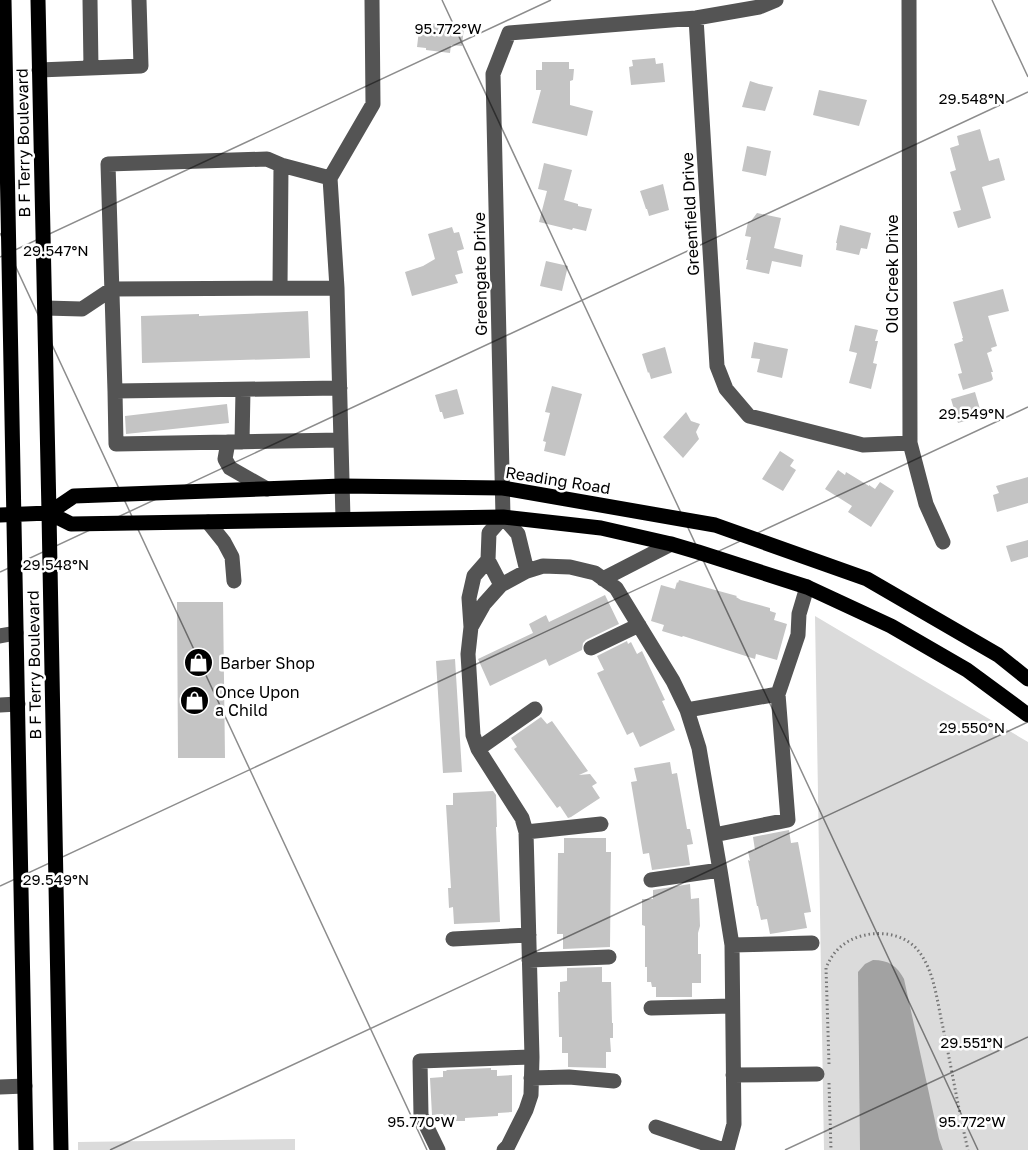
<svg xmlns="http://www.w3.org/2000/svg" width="1028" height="1150" viewBox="0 0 1028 1150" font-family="'Golos Text',sans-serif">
<rect width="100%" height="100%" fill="#fff"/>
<path fill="#dbdbdb" d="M815 616 1028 742V1150H824Z
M295 1139V1150H78V1142Z"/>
<path fill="#a2a2a2" d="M873 960C889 960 897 966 904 979L939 1139 943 1150H860L858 972 865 964Z"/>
<path fill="#c4c4c4" d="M420 22 464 27 462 46 451 45 450 53 426 50V48L417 47Z
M655 58 656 64 663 63 665 82 631 85 629 67 633 66 632 60Z
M542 62H569V69H574L573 80 570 81V105L593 111 587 136 532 123 541 90H536V70H542Z
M750 81 759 84 773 87 765 111 742 107Z
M819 90 867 100 859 126 813 115Z
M980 129 989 161 999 158 1005 180 982 187 991 218 958 228 953 212 961 210 950 172 956 170 950 148 959 145 957 136Z
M747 146 771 151 766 176 742 171Z
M544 163 572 170 564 200 578 204V206L592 209 586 231 573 228 572 230 539 222 547 191 538 189Z
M663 184 669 210 649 216 647 209H646L640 191Z
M757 213 781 218 774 248 803 255 801 267 772 261 769 274 746 269 748 260H746L751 237 745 236 748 222 751 221Z
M840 225 871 233 867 249 861 248 859 255 836 250 837 243H836Z
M452 227 454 233 459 232 464 249 457 251 463 273 455 275 458 283 412 296 405 272 423 266 435 259 428 234Z
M546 261 568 266 562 291 540 286Z
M1003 289 1009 311 988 316 997 346 991 348 992 351 987 353 993 372H991L993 379 991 381 963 390 958 374 962 373 954 344 963 341 962 338H963L953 302Z
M308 311 310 358 142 363 141 316 199 314V316Z
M855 325 878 330 875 341H878L873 363 877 364 871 389 849 383 857 353 849 351Z
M754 342 788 349 782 378 757 372 760 359 751 358Z
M665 347 672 373 651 379 649 372 648 373 642 354Z
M552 386 582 394 565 456 544 451 546 442 543 441 550 413 545 412Z
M457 389 464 414 444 419 442 412H440L435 395Z
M975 392 982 416 958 423 951 399Z
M227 404 229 423 126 434 125 416Z
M686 412 691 421 700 424 696 432 699 439 683 458 663 437Z
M780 451 794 460 790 466 796 470 783 491 762 479Z
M838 470 845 475 846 472 869 486V485L875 489 880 482 894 491 871 527 848 512 852 506 825 489Z
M1028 477V503L997 512 993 495 999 493 996 486Z
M1028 540V557L1011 562 1006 546Z
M679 580 737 596 736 597 741 600 770 608V611L776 613 774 620 787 624 777 660 756 654 755 659 683 636 682 637 662 631 664 625 651 621 661 585 675 589 677 582 678 583Z
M605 595 619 624 586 640 583 643 582 650 549 666 546 659 490 686 478 659 533 633 529 624 546 615 549 622Z
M177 602H223L225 758H178Z
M627 641 628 644 631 642 637 654 642 651 665 700 662 701 675 730 640 747 633 732 627 735 597 673 604 670 597 656Z
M455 659 462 772 443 773 436 661Z
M541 717 547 724 552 721 588 771 579 775 590 774 597 783 592 786 600 798 571 817 568 818 560 806 557 808 514 749 517 747 511 738Z
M670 762 672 774 677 773 687 829H690L693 844 687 845 690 865 652 870 649 853 643 854 631 782 637 781 634 768Z
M493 791 496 795 497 827H496L500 922 454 924 453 907 449 908 448 888H451L446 805H453V793Z
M789 830 791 843 798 842 811 912 804 913 807 928 770 934 767 919 761 920 758 906H757L748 860 750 861 748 851 755 850 753 837Z
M564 838H606V852H611L610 947 563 949V934H557L558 853H564Z
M690 884 691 899 699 898 700 926 698 933V954H701V983H692V997H656V987H652L651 982H647V967H645V926L642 925V899H653V890Z
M602 967V982H611L612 1023H613V1038H610L611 1052H606V1068L568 1067V1053H562V1037H559L558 992H560V982L567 981V968Z
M491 1068V1070H497V1076L512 1075V1112L498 1113V1116L465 1118V1121H443V1114L432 1115 430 1078 443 1077V1071H447L446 1070Z"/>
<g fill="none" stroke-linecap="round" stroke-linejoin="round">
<path stroke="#767676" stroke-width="3" stroke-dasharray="1.5 3" stroke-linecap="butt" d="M829 1064 826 968C834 948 849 937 871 934 889 932 909 937 920 953 934 972 937 1000 942 1023 951 1065 958 1108 968 1150
M829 1083 831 1150"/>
<path stroke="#545454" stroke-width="15" d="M90 0 91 68
M909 0 910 443 926 504 943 542
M696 18 717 366 726 389 749 416 863 445 910 443
M39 70 141 66 139 0
M330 178 281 165 267 159 108 164 115 391 340 388
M280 288 281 165
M45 308 82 309 112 289 337 288
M115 391 116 444 341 440
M228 442 225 459 230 468 267 489
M242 442 243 390
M503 517 493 74 509 33 696 18 759 7 776 0
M503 517 518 534 527 571
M343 519 337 288 330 178 373 104 372 0
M208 522 224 542 232 557 234 581
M603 579 671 544
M501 585 488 560 489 533 503 517
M471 627 469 598 474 576 488 560
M0 636 16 633
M591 648 639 625
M0 705 18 704
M687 710 778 694 798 635 799 614 807 587
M478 749 535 709
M526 832 601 824
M714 835 788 820 778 694
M651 880 720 870
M453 939 529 935
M732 945 812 943
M529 960 609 957
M651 1008 732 1006
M733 1075 817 1074
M531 1078 569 1077 614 1081
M0 1087 25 1086
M656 1127 724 1150
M438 1150 421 1115 420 1061 532 1057
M504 1150 508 1146 526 1110 531 1095 532 1057 526 832 522 818 478 749 473 735 468 654 471 627 484 604 501 585 527 571 543 566 570 567 595 573 616 588 673 681 687 710 699 748 720 870 732 945 734 1124 727 1150"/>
<path stroke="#000" stroke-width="15" d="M4 0 26 1150
M38 0 49 513 61 1150
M49 513 74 496 342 486 503 488 715 525 867 579 998 655 1028 679
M0 515 49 513 71 524 503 517 601 528 671 544 698 552 807 587 891 626 967 670 1028 715"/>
</g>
<path fill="none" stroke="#000" stroke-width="1.5" stroke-opacity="0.45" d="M442 0 978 1150M992 0 1028 77M0 233 427 1150M0 257 551 0M0 572 1028 92M0 886 1028 407M110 1150 1028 722M785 1150 1028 1037"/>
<defs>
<symbol id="shop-disc" viewBox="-11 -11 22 22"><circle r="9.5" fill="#000" stroke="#fff"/><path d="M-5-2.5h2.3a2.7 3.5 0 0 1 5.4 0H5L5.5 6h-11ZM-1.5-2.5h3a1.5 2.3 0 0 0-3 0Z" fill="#fff"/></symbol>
</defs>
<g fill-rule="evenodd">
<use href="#shop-disc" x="182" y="646" width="33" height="33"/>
<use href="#shop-disc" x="178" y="684" width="33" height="33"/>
</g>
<g text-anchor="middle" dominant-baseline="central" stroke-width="5" stroke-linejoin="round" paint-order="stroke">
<g font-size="16" fill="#000" stroke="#fff">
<text transform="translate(23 143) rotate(-91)">B F Terry Boulevard</text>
<text transform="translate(690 214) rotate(-93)">Greenfield Drive</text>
<text transform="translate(480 274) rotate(-91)">Greengate Drive</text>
<text transform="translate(892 274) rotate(-90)">Old Creek Drive</text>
<text transform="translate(558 480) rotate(9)">Reading Road</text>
<text transform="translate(34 665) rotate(-91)">B F Terry Boulevard</text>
</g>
<g font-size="16" fill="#000" stroke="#fff" text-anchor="start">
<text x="220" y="663">Barber Shop</text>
<text x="215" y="692">Once Upon<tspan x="215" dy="18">a Child</tspan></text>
</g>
</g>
<g font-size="15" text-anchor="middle" fill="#000" stroke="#fff" stroke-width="5" stroke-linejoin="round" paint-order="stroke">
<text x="448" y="34">95.772°W</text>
<text x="972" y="104">29.548°N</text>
<text x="56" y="256">29.547°N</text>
<text x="972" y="419">29.549°N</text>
<text x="56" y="570">29.548°N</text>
<text x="972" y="733">29.550°N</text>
<text x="56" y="885">29.549°N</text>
<text x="972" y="1048">29.551°N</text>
<text x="421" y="1127">95.770°W</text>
<text x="972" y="1127">95.772°W</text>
</g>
</svg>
